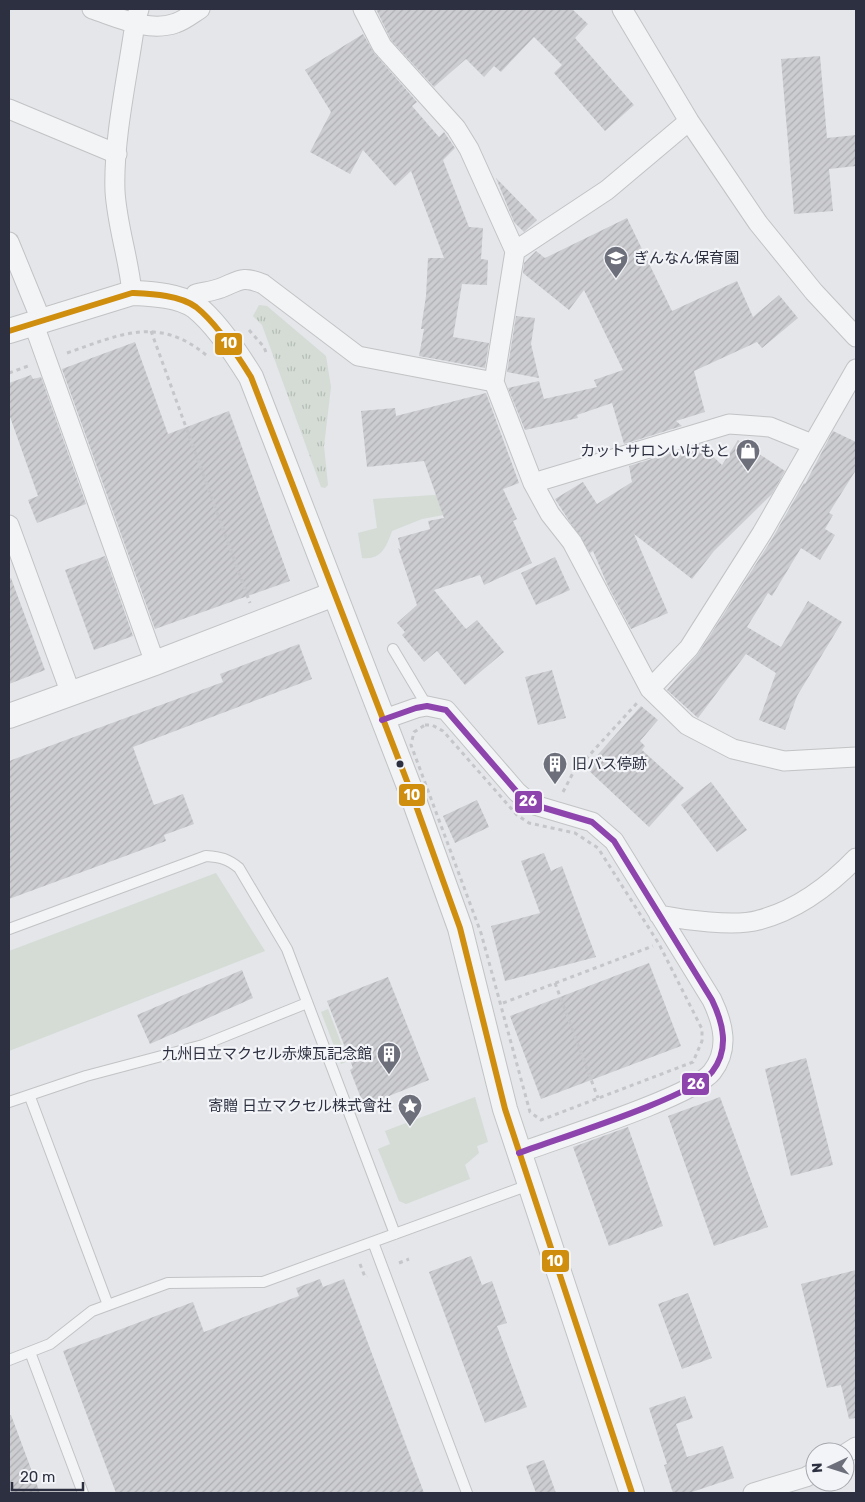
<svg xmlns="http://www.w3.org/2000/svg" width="865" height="1502" viewBox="0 0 865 1502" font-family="Rubik,'Noto Sans JP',sans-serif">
<defs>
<pattern id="park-tufts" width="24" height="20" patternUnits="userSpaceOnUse" patternTransform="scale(1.25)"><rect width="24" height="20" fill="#d4dcd5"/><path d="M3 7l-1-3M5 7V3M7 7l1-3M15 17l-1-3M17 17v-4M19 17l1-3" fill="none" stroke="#b6bdb8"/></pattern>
<pattern id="building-hatch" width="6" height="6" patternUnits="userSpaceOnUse" patternTransform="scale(1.25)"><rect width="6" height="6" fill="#cccdd1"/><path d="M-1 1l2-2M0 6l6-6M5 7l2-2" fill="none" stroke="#b0b0b4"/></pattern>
</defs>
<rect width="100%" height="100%" fill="#e4e6e9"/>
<path fill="#d4dcd5" d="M449 494 454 513 422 519 392 531C386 548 381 560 362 558L358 533 377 528 373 499Z
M216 873 265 951 9 1051V951Z
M328 1009 348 1061 341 1064 321 1012Z
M475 1097 488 1142 477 1146 479 1153 465 1165 470 1179 406 1204 399 1201 378 1149 390 1144 385 1131Z"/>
<path fill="url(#park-tufts)" d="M259 305 267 306 326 356 331 387 324 446 328 485 325 488 321 487 262 325 253 316Z"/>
<path fill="url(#building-hatch)" d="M376 9H572L588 24 575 38 634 105 605 131 554 73 562 65 534 37 501 72 494 66 484 77 466 59 434 87 391 40Z
M363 34 374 53 417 102 412 106 439 137 444 132 455 148 443 160 469 227 483 228 481 259 488 260 487 285 462 284 453 337 489 343 485 368 419 356 424 329H421L426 296 428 258H444L411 171 395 186 363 150 350 174 310 152 331 112 305 70Z
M820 56 827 138 856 135V166L829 169 833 211 794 214 781 59Z
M496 178 537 220 524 232 514 222Z
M627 218 672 311 737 281 753 317 779 295 798 318 762 348 757 342 694 371 705 412 676 421 682 426 624 444 612 403 577 415 578 418 525 430 508 388 539 381 544 399 597 387 594 380 623 370 584 290 569 310 523 273 524 263 536 251 545 258Z
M516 316 535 318 531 344 539 378 507 372Z
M135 342 168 434 229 411 290 581 155 629 62 369Z
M31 375 33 379 41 377 86 504 37 523 28 500 38 496 9 414V383Z
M486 393 519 483 503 489 517 519 513 521 532 563 484 585 480 575 434 590 466 629 477 620 504 652 465 685 437 651 424 662 402 635 405 632 397 623 417 605 398 548 401 550 398 538 430 529 428 521 444 518 424 461 367 467 361 411 395 408 396 416Z
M833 431 856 442V470L829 513 833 515 825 529 835 535 820 560 801 548 772 596 768 593 747 627 781 647 808 601 842 622 797 696 785 730 759 720 776 673 746 654 698 718 667 690 698 654 772 539 804 483 805 484Z
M738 440 785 471 772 494 714 551 692 579 634 534 668 613 631 629 608 586 593 551 590 553 555 499 583 482 597 504 632 482 629 466 700 444 722 465Z
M105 556 133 636 94 650 65 570Z
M555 557 570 590 536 605 521 573Z
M11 578 45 670 9 684V579Z
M299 644 312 679 133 747 154 805 183 794 194 824 164 835 166 841 9 899V761L223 682 220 674Z
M552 670 566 718 538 725 525 677Z
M641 706 658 720 640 741 645 746 642 750 684 788 649 827 586 768Z
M711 782 747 830 717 852 681 805Z
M477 800 489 827 455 843 443 816Z
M544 853 551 871 562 866 596 957 505 981 491 926 540 913 521 861Z
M649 963 681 1046 541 1099 510 1016Z
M242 970 253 998 150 1044 137 1015Z
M388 977 429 1080 364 1106 350 1070 353 1068 327 1001Z
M806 1058 833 1165 791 1176 765 1069Z
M720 1097 768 1227 714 1246 668 1116Z
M628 1127 663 1226 609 1246 573 1147Z
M471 1256 482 1285 492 1281 507 1323 497 1326 527 1407 485 1423 429 1272Z
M856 1270V1418L849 1419 841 1385 827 1388 801 1284Z
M320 1279 323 1287 344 1279 424 1493H116L63 1351 193 1302 204 1332 299 1296 296 1288Z
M688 1293 712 1358 682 1369 658 1304Z
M685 1396 693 1418 676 1424 687 1457 723 1446 734 1478 689 1493H673L664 1465 667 1464 649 1408Z
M11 1415 40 1493H9V1416Z
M544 1460 556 1493H536L526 1466Z"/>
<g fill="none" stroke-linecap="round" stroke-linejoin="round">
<defs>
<path id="service" d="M393 649 427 706
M9 929 206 856C221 857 228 859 239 868L287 949 395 1234
M30 1097 108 1305
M9 1102 86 1076 203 1045 307 1003
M373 1242 467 1493
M30 1352 83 1493
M9 1360 50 1344 92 1311 168 1283 263 1282 529 1185"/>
<path id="minor" d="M92 9C117 17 149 33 176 23 185 20 193 13 200 9
M363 9 382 46 456 128 469 149 515 251 494 382 533 483 550 514 572 542 650 689 687 725 733 749 784 761 856 757
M622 9 689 121 758 223 814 292 856 337
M9 109 117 154
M9 242 41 320
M515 251 607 190 689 121
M132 293C129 259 117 226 115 191 113 140 128 74 135 23L139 9
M195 307 196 294C204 292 213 291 221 288 239 281 242 275 263 284L358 356 494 382
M33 322 155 663
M533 483 729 424 770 427 812 444
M9 525 71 694
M650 689 689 648 762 533 856 369
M382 720 416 708 427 706 446 710 517 792 531 804 592 822 614 841 712 1000C723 1023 730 1049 712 1072 692 1097 556 1139 519 1153
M659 915C684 920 735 927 759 920 797 910 830 885 856 858
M845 1454 856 1447
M753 1493 806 1477 815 1472"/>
<path id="tertiary" d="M9 331 132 293C152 294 179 295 196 307 215 322 238 356 251 377L410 789 460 928 505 1109 632 1493
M9 716 155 663 334 594"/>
</defs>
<use href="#service" stroke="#c1c3c5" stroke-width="12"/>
<use href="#minor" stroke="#c1c3c5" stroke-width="21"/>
<use href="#tertiary" stroke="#c1c3c5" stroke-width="26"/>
<path stroke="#c5c6ca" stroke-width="3" stroke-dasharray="4 4" stroke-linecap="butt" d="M249 330 264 347 267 355
M151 331 250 603
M67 353C119 335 158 315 206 355
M9 373 28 366
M425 725H432L443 731 517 815 529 823 575 833 598 848 659 944 702 1029V1041L693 1062 541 1120 530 1112 481 933 411 745 414 732Z
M563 792 573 773 637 703
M555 983 598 1098
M503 1003 653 946
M399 1263 409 1259
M360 1264 365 1277 367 1276"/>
<use href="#service" stroke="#f3f4f5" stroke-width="10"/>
<use href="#minor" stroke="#f3f4f5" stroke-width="19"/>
<use href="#tertiary" stroke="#f3f4f5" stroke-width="24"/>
<defs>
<path id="bus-1" d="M9 331 132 293C152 294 179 295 196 307 215 322 238 356 251 377L410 789 460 928 505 1109 632 1493"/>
<path id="bus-2" d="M382 720 416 708 427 706 446 710 517 792 531 804 592 822 614 841 712 1000C723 1023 730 1049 712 1072 692 1097 556 1139 519 1153"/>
</defs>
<use href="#bus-1" stroke="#f3f4f7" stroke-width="10"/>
<use href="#bus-2" stroke="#f3f4f7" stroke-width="10"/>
<use href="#bus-1" stroke="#cf8e0d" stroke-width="6"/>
<use href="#bus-2" stroke="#8e44ad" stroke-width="6"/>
</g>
<defs>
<symbol id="school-pin" viewBox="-11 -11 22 30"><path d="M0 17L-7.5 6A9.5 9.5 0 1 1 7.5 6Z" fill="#6d707b" stroke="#f3f4f7"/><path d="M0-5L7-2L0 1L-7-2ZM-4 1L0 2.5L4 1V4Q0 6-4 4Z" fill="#fff"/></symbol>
<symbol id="shop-pin" viewBox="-11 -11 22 30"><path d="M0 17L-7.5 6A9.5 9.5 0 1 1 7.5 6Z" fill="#6d707b" stroke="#f3f4f7"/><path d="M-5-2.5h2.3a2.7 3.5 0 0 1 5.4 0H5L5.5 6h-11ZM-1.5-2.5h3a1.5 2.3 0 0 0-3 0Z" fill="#fff"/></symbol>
<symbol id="building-pin" viewBox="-11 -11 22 30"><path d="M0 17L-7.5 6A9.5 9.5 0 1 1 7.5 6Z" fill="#6d707b" stroke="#f3f4f7"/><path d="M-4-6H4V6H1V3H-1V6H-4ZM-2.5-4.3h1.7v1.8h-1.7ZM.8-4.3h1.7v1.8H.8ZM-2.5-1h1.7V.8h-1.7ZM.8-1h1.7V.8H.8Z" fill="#fff"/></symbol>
<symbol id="sight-pin" viewBox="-11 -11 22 30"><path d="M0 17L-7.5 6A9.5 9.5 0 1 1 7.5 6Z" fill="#6d707b" stroke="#f3f4f7"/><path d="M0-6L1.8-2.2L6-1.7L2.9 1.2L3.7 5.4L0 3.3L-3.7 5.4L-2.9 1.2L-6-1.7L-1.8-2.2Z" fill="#fff"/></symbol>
</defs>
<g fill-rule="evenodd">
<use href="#school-pin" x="602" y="244" width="28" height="38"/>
<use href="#shop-pin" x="734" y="437" width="28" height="38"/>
<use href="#building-pin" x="541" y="750" width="28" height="38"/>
<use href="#building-pin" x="375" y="1040" width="28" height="38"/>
<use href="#sight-pin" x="396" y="1092" width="28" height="38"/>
</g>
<circle fill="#2d3040" stroke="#f3f4f7" stroke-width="2" cx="400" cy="764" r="4.5"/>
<g text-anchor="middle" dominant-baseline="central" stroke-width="4.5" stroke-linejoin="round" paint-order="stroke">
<g font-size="15" fill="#2d3040" stroke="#f3f4f7" text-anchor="end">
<text x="634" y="258" text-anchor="start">ぎんなん保育園</text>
<text x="730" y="451">カットサロンいけもと</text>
<text x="572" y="764" text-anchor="start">旧バス停跡</text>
<text x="372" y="1054">九州日立マクセル赤煉瓦記念館</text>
<text x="392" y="1106">寄贈 日立マクセル株式會社</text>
</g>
</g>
<g stroke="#f3f4f7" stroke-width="2">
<rect x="214" y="332" width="29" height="24" rx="5" fill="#cf8e0d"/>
<rect x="398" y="783" width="28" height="24" rx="5" fill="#cf8e0d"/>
<rect x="514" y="790" width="29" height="24" rx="5" fill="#8e44ad"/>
<rect x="681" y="1072" width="29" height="24" rx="5" fill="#8e44ad"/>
<rect x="541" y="1249" width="29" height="24" rx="5" fill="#cf8e0d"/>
</g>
<g font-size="14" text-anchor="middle" font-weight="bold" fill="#fff">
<text x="229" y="348">10</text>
<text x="412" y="800">10</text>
<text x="528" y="806">26</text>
<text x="696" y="1089">26</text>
<text x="555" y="1266">10</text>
</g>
<rect width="865" height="1502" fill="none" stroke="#2d3040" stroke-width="20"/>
<g transform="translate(830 1467) rotate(266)"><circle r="24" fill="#f3f4f7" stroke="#a4a6ae"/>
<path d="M0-4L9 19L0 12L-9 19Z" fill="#6d707b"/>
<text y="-8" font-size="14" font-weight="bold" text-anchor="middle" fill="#2d3040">N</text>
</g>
<path d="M12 1482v8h71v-8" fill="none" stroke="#2d3040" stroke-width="2.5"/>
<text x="20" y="1482" font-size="15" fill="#2d3040" stroke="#f3f4f7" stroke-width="4" paint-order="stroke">20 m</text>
</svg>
